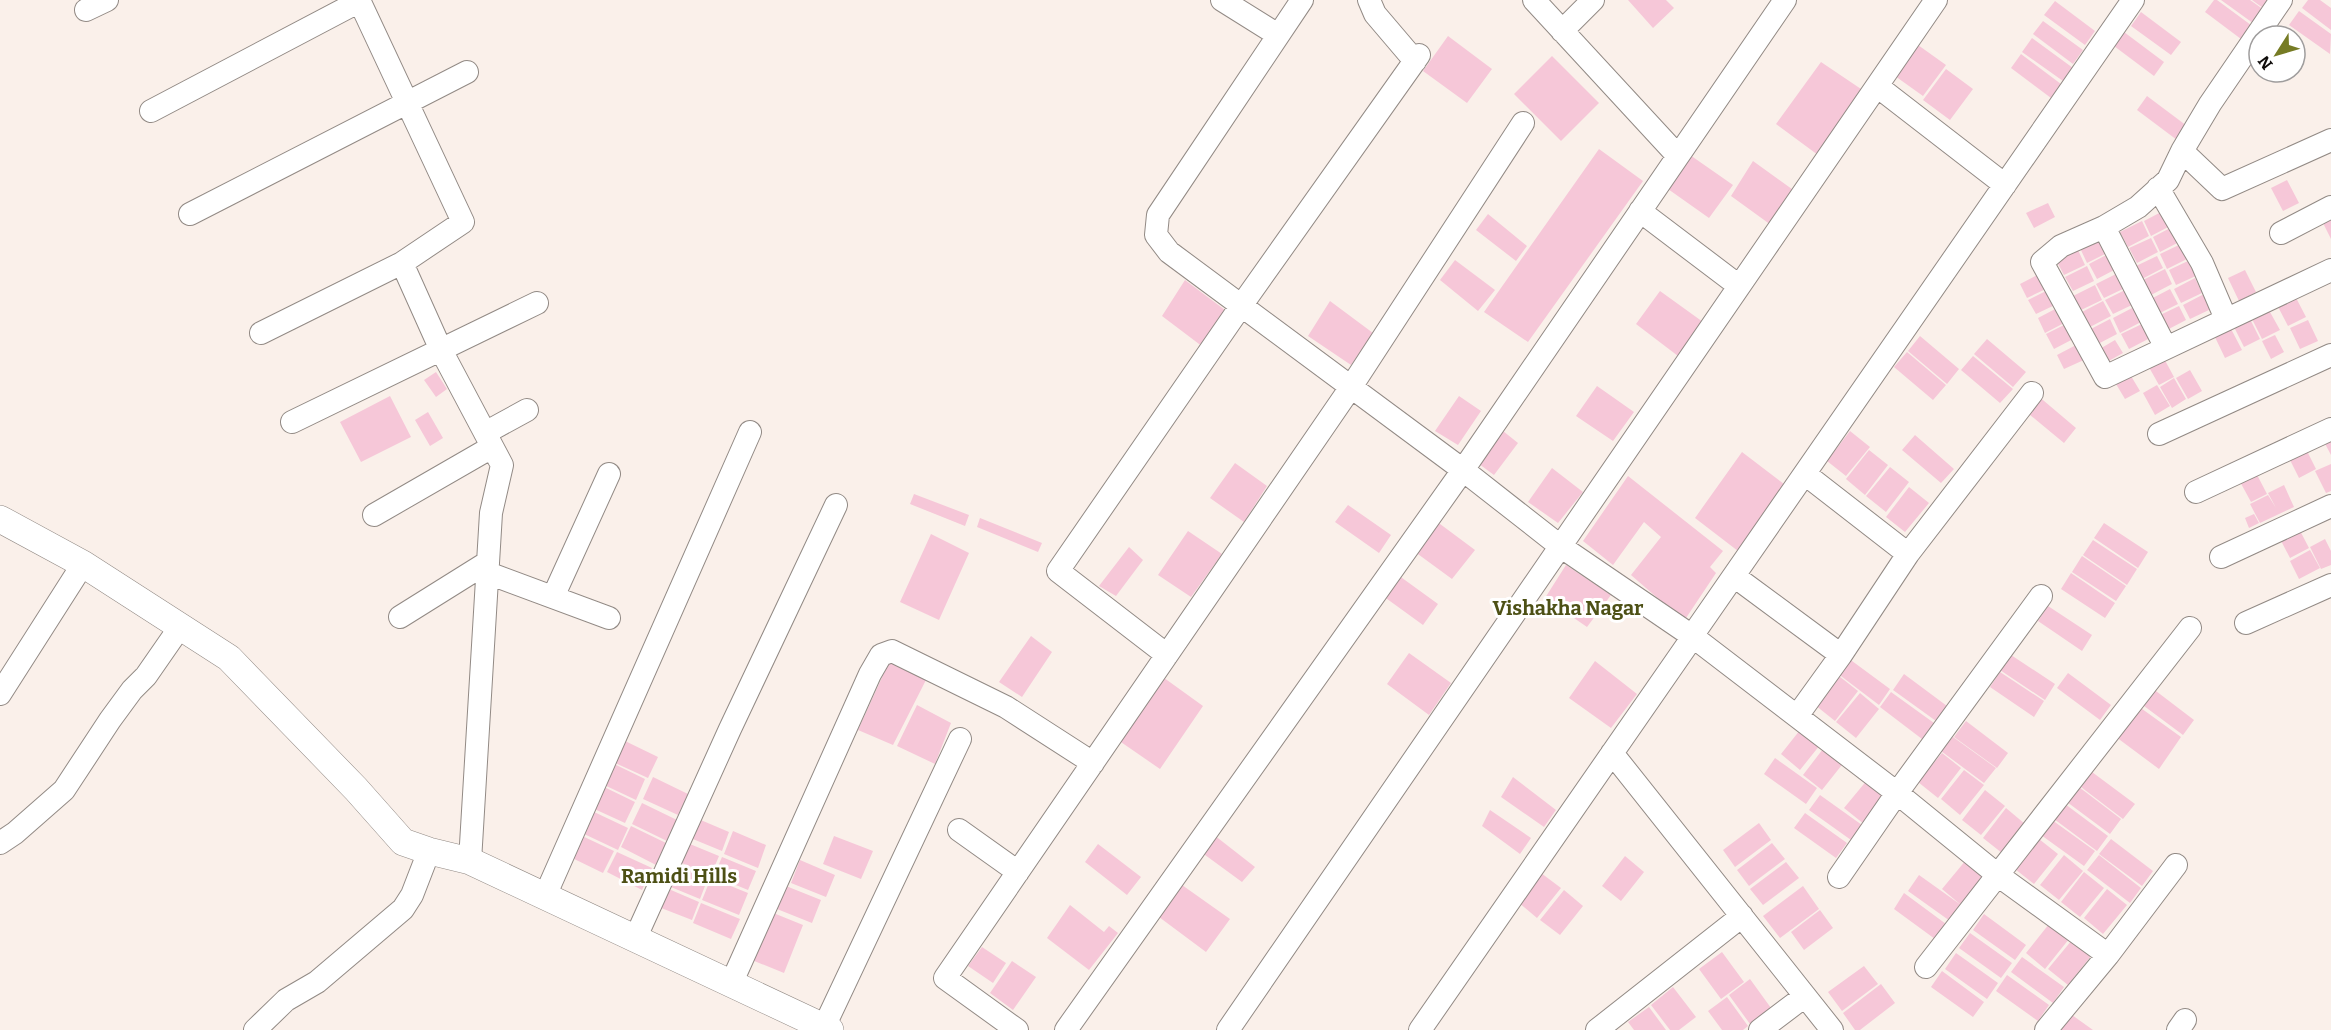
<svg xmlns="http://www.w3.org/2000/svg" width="2331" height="1030" viewBox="0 0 2331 1030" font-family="Bitter,serif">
<rect width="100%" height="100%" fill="#faf0ea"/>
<path fill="#f6c7d8" d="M1628 0H1666L1674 8 1653 28Z
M2214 0H2217L2255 28 2245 42 2205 12Z
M2221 0H2250L2267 12 2257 26Z
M2252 0H2275L2267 11Z
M2308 0H2320L2331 8V30L2302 8Z
M2055 1 2095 31 2085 45 2044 15Z
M2299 11 2331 34 2330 54 2289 25Z
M2141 12 2181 42 2171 55 2131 26Z
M2043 21 2083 50 2073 64 2033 34Z
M2124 32 2164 62 2154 76 2114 46Z
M1448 36 1492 69 1467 103 1423 71Z
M2032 38 2073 68 2063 81 2022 52Z
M1918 45 1946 65 1923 96 1895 76Z
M2021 54 2061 84 2051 98 2011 68Z
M1552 56 1599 103 1561 141 1514 94Z
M1821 62 1864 91 1818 155 1776 124Z
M1946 69 1973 89 1950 120 1923 100Z
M2147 96 2187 126 2177 140 2137 110Z
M1599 149 1643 181 1528 342 1484 312Z
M1690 155 1733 185 1709 218 1668 189Z
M1753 161 1796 192 1771 225 1731 196Z
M2287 180 2299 203 2283 211 2271 188Z
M2048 203 2055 217 2034 228 2026 213Z
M2165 210 2172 225 2151 236 2144 221Z
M1488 214 1527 246 1516 261 1476 230Z
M2331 219V239L2323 223Z
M2142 221 2149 236 2128 247 2120 232Z
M2174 226 2181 241 2160 252 2153 237Z
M2101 237 2109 252 2087 263 2080 248Z
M2151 238 2158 252 2137 263 2129 248Z
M2181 244 2189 258 2167 269 2160 254Z
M2078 250 2085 265 2064 275 2056 260Z
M2110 253 2118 268 2097 279 2089 264Z
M2157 256 2163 268 2142 279 2136 266Z
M1455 260 1495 290 1478 311 1440 280Z
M2190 260 2198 275 2176 285 2169 270Z
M2087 266 2094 281 2073 291 2065 277Z
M2165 269 2172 284 2151 295 2143 280Z
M2245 270 2256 292 2239 301 2228 278Z
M2041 273 2048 288 2027 298 2020 284Z
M2118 273 2125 288 2104 298 2096 284Z
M2195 278 2202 293 2181 303 2174 289Z
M1185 280 1229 313 1203 347 1162 316Z
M2095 285 2102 300 2081 310 2073 296Z
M2050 289 2057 304 2036 314 2028 300Z
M2127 289 2134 304 2113 314 2105 300Z
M2170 289 2178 304 2156 315 2149 300Z
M1660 291 1703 322 1678 356 1636 324Z
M2293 292 2306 317 2288 326 2275 301Z
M2204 294 2211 309 2190 319 2183 305Z
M1330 301 1373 333 1351 365 1308 336Z
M2103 301 2111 316 2090 327 2082 312Z
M2265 303 2280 330 2262 339 2248 311Z
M2179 306 2186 320 2165 331 2158 316Z
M2059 307 2066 322 2045 333 2038 318Z
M2134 307 2141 322 2120 333 2113 318Z
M2247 313 2260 339 2244 347 2231 321Z
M2110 319 2117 334 2096 345 2089 330Z
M2308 320 2318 341 2300 349 2290 328Z
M2068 323 2075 338 2054 349 2046 334Z
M2142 324 2150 338 2129 349 2121 334Z
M2229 325 2242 350 2225 358 2213 333Z
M2275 335 2284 352 2271 359 2262 341Z
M1920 336 1959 369 1947 384 1908 351Z
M1987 339 2026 372 2013 387 1974 354Z
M2115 340 2123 353 2105 363 2098 350Z
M2078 344 2086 359 2064 369 2057 355Z
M1907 352 1946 385 1933 400 1894 367Z
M2161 353 2174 377 2159 385 2146 362Z
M1973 356 2013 389 2000 403 1961 370Z
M2190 370 2202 391 2188 399 2176 378Z
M2128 371 2140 391 2125 399 2113 379Z
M436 372 447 389 436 397 424 380Z
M2174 378 2186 399 2172 408 2160 387Z
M2157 385 2170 406 2155 415 2143 393Z
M1597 386 1634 412 1613 441 1576 416Z
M2037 395 2076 428 2064 443 2024 410Z
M390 396 411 437 361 462 340 422Z
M1459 396 1481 411 1458 445 1435 431Z
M428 412 443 438 430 446 415 420Z
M1498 427 1518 443 1494 475 1475 461Z
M1850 431 1870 447 1846 476 1827 461Z
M2331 431V455L2321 436Z
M1915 435 1954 469 1941 483 1902 450Z
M2305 447 2316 469 2299 478 2288 456Z
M1869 450 1888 465 1865 495 1846 479Z
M1742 452 1784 484 1738 551 1695 518Z
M1235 463 1267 486 1244 522 1210 498Z
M2331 464V491L2326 493 2315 471Z
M1890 467 1909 482 1886 512 1866 496Z
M1552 468 1583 492 1558 523 1528 502Z
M2254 469 2267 494 2251 502 2238 478Z
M1628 476 1723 551 1710 567 1716 573 1684 621 1631 575 1661 537 1644 522 1613 565 1583 541Z
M2284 485 2294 507 2260 523 2250 504 2268 495 2276 508 2268 493Z
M1909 487 1929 503 1905 532 1886 517Z
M914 494 969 515 965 526 910 504Z
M1348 505 1391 535 1379 553 1335 522Z
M2254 514 2259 523 2249 528 2245 518Z
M980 518 1042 543 1038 552 977 527Z
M1432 518 1475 550 1452 579 1411 549Z
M2104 523 2148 552 2138 568 2094 538Z
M2296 523 2309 548 2290 558 2277 533Z
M1188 531 1222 554 1191 597 1158 575Z
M931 534 969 553 939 620 900 602Z
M2325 539 2331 551V565L2321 569 2310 547Z
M2093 540 2137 569 2127 585 2083 555Z
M1129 547 1143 560 1116 596 1099 586Z
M2310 550 2320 568 2299 579 2290 561Z
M2082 556 2126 586 2116 601 2072 572Z
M1566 565 1611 595 1587 627 1545 598Z
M2071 573 2115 603 2105 618 2061 589Z
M1398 575 1438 604 1423 625 1383 596Z
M2048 606 2092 635 2082 651 2038 621Z
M1031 636 1052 652 1022 697 999 682Z
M1409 653 1451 683 1429 715 1387 684Z
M2011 655 2055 684 2045 700 2000 670Z
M1848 658 1890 689 1879 705 1837 673Z
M1595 661 1637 694 1611 728 1569 698Z
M889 662 927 678 893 745 858 730Z
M2000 672 2044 701 2034 717 1990 687Z
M2068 673 2111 705 2100 720 2057 688Z
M1904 674 1947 706 1936 721 1893 690Z
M1160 675 1203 706 1160 769 1118 740Z
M1839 676 1858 691 1835 721 1815 705Z
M2152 688 2194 720 2183 735 2140 703Z
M1891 692 1934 723 1922 739 1880 707Z
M1860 693 1879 709 1856 738 1836 722Z
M917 705 951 723 935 764 897 746Z
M2138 706 2181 737 2159 769 2116 737Z
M1966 721 2008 753 1997 768 1954 737Z
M1804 725 1824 740 1800 770 1781 754Z
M1953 737 1996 768 1984 783 1941 751Z
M623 740 658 757 648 778 613 762Z
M1826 745 1845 761 1822 790 1803 775Z
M1942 753 1961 768 1938 798 1918 782Z
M1775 758 1817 788 1806 804 1764 774Z
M610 762 645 779 636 800 600 783Z
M1964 770 1984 785 1960 815 1941 799Z
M2092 772 2135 804 2123 819 2081 787Z
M653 777 688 794 678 815 643 799Z
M1513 777 1556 810 1544 827 1501 797Z
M1868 779 1887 795 1864 824 1844 808Z
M600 785 635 802 625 823 590 807Z
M2079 787 2121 819 2110 834 2067 802Z
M1985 790 2005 806 1981 835 1962 820Z
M1820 795 1862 825 1851 840 1809 810Z
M642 803 677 820 667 841 632 824Z
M2065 804 2108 836 2097 851 2054 819Z
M2006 808 2025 824 2002 853 1983 838Z
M1490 810 1531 838 1520 854 1482 826Z
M592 811 628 828 618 850 582 833Z
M1805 813 1847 843 1836 858 1794 828Z
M696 818 729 832 722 851 688 837Z
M2052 820 2095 851 2084 866 2041 835Z
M1759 823 1771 840 1735 867 1723 850Z
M631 826 666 843 656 865 621 847Z
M733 831 766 845 758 868 724 854Z
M578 834 614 851 603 873 568 856Z
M1214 835 1255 867 1242 882 1201 852Z
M834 836 873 851 861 879 823 864Z
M2039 839 2058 854 2034 884 2015 869Z
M2111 839 2153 871 2142 886 2099 854Z
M685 842 719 856 711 875 677 861Z
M1772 843 1785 859 1749 886 1737 870Z
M1098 844 1141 877 1127 895 1085 862Z
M617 852 652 868 642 890 607 872Z
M2064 855 2083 871 2059 900 2040 885Z
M2099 855 2141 888 2130 903 2087 870Z
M1625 856 1644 872 1621 901 1602 886Z
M722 857 756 871 748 890 714 876Z
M800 860 835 875 826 897 791 883Z
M1966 860 1985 875 1961 905 1942 889Z
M1786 862 1799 878 1763 905 1750 889Z
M675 864 708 878 700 899 666 885Z
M2084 872 2104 888 2080 917 2061 902Z
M1541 873 1561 888 1537 918 1518 902Z
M1919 875 1961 905 1950 921 1908 891Z
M711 878 748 893 739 915 702 900Z
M1182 885 1230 919 1206 952 1159 917Z
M786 886 821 900 812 923 777 909Z
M1803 886 1819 909 1780 938 1763 916Z
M664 887 699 902 692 920 656 906Z
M2107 889 2127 905 2103 934 2084 918Z
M1564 890 1583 906 1560 935 1540 920Z
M1904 893 1946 924 1935 939 1894 909Z
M701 903 740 919 731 939 693 923Z
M1070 905 1104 932 1109 926 1118 933 1089 970 1047 938Z
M766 910 803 925 784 973 747 958Z
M1820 910 1833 928 1804 950 1791 932Z
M1984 914 2026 945 2015 960 1973 930Z
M2049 924 2069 939 2045 969 2026 953Z
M1970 933 2012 963 2001 978 1959 948Z
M2072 940 2091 956 2068 985 2048 969Z
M982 947 1006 963 993 983 968 966Z
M1722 952 1744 982 1721 999 1699 969Z
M1956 953 1998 983 1987 999 1945 969Z
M2022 957 2064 987 2053 1003 2011 972Z
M1012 961 1036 977 1013 1010 990 993Z
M1864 966 1878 984 1842 1011 1828 992Z
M1942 971 1984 1002 1973 1017 1931 987Z
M2007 975 2049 1005 2038 1021 1996 991Z
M1750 979 1771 1008 1750 1024 1729 995Z
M1881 984 1895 1003 1860 1030H1855L1843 1013Z
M1673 987 1696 1017 1679 1030H1670L1651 1005Z
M1727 997 1748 1026 1743 1030H1722L1708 1011Z
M1649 1007 1666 1030H1634L1628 1022Z
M2072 1015 2093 1030H2061Z"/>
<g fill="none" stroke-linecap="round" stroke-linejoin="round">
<defs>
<path id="minor" d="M359 0 463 222 402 263 441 350 502 465 491 513 470 861
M1222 0 1278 35
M1302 0 1158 215 1156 235 1169 252 1463 470 1560 546 1692 636 1897 793 1999 876 2108 955
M1369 0 1375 14 1415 61
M1534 0 1678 156
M2281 0 2210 104 2182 151 2222 189 2331 140
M86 10 107 0
M1562 31 1593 0
M1877 86 2005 185
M151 111 360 1
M2182 151 2168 180 2138 207 2104 227 2061 246 2042 262 2105 377 2331 270
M2158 188 2202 263 2226 319
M1640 211 1739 286
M190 214 467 72
M2104 227 2166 348
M2281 233 2331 207
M261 333 402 263
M292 422 537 303
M485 433 527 410
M2159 434 2331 355
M1805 474 1908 554
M2196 492 2331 429
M374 515 492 447
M2221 557 2331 506
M488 573 609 618
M1734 576 1841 655
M553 597 609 474
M400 617 488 562
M2246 623 2331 585
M1692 636 2133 0
M1167 655 1058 571 1241 306 1419 55
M0 694 83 564
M1797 716 1841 655 1908 554 2032 393
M1612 753 1832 1030
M959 830 1018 872
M0 843 15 833 64 790 110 720 132 690 146 676 180 627
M1839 877 1897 793 2041 596
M545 896 750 432
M635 939 730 729 836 505
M1926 967 2190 628
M731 984 870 674 881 655 892 651 1006 707 1093 763
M824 1027 960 739
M255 1030 286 1000 317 982 403 909 412 895 429 851
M1017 1030 945 978 1351 387 1523 123
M1066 1030 1463 470 1785 0
M1228 1030 1936 0
M1420 1030 1692 638
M1597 1030 1742 916
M1760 1030 1805 996
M2046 1030 2108 955 2176 865
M2178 1030 2185 1020"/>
<path id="tertiary" d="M0 519 83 564 229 658 356 789 403 842 429 851 470 861 830 1030"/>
</defs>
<use href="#minor" stroke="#928a85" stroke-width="24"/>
<use href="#tertiary" stroke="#928a85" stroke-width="28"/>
<use href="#minor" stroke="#fff" stroke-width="22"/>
<use href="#tertiary" stroke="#fff" stroke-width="27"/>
</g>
<g text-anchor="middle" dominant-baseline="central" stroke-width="6" stroke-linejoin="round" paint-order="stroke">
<g font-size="20" font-weight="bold" fill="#4d5015" stroke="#fff">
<text x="1568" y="608">Vishakha Nagar</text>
<text x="679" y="876">Ramidi Hills</text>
</g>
</g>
<g transform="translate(2277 54) rotate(233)"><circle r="28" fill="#ffffff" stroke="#9f9d9d" stroke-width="1.5"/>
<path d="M0-4.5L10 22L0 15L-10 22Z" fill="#767b24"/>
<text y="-9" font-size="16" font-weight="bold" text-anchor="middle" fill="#0e0b09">N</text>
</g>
</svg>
